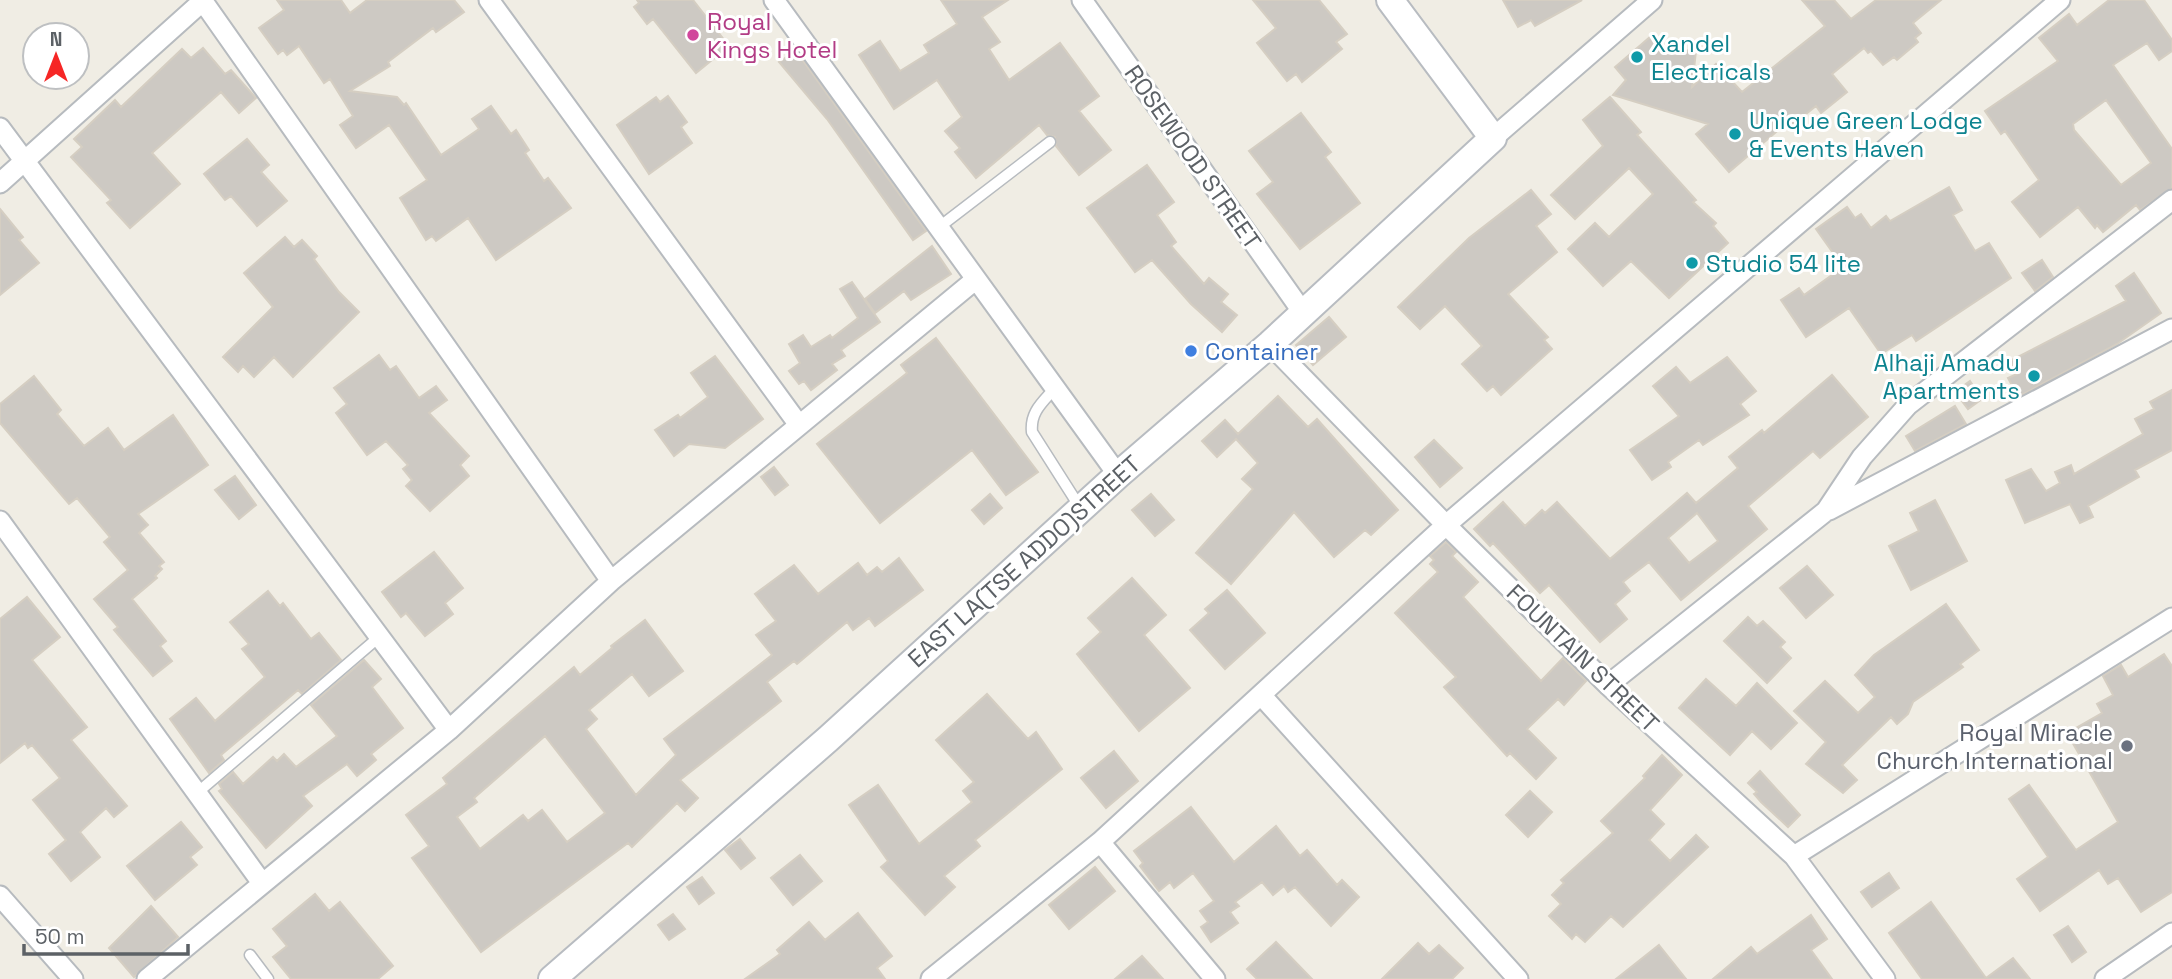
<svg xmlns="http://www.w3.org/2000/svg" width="2172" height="979" viewBox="0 0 2172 979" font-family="'Space Grotesk',sans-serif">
<rect width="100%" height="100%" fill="#f0ede4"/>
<path fill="#cdc9c3" stroke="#d5cec2" stroke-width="2" fill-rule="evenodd" d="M277 0H341L350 13 367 0H454L464 12 436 32 433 28 388 62 390 66 350 91 397 97 404 105 406 103 441 155 479 129 472 119 491 106 511 134 516 130 529 150 525 153 544 181 548 178 571 208 496 260 468 218 436 241 432 236 426 240 400 198 427 180 389 125 356 148 340 125 353 116 330 79 324 83 299 46 287 55 283 50 278 54 259 28 284 10Z
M637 0H693L729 46 696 73 653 19 647 24 634 7 639 3Z
M941 0H1008L982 17 1000 42 989 49 1009 80 1060 43 1099 96 1079 111 1111 150 1079 175 1056 146 1055 137 1047 135 1039 125 976 178 955 152 960 148 945 131 962 117 937 80 894 109 859 55 880 41 900 71 929 53 924 45 957 24Z
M1253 0H1319L1347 34 1336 42 1342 49 1302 82 1296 74 1287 81 1257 43 1276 28Z
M1503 0H1582L1535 26 1531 20 1518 27Z
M1802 0H1834L1851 19 1876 0H1941L1913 23 1921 33 1915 38 1918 42 1897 60 1894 57 1883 65 1871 51 1868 53 1864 48 1832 74 1847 92 1821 113 1816 106 1791 126 1788 122 1729 172 1696 134 1708 124 1613 95 1626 80 1615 67 1650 37 1660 49 1696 51 1692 87 1716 64 1742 92 1825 26Z
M2109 0H2144L2172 40V51L2159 60 2147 43 2113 65 2172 149V188L2140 210 2136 205 2103 232 2097 225 2095 228 2078 207 2040 237 2012 202 2039 180 2005 131 2001 134 1985 111 2058 61 2039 38 2069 14 2077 25ZM2106 100 2151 163 2121 185 2074 130 2073 124Z
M203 48 225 74 231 70 256 98 239 113 221 92 152 153 180 184 130 228 107 203 111 200 71 157 82 147 74 139 115 100 121 107 182 49 191 58Z
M796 51 926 231 913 240 827 119 779 62Z
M668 96 687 122 681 127 692 143 649 174 617 125 656 97 660 102Z
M1610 97 1641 132 1637 135 1696 200 1693 202 1716 223 1713 226 1728 243 1669 298 1631 261 1603 286 1568 249 1595 223 1609 237 1653 194 1629 168 1575 219 1551 195 1603 146 1583 120Z
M1301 113 1331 152 1325 157 1360 203 1300 249 1257 194 1273 182 1249 151Z
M247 139 269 165 261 172 287 201 257 226 231 196 225 200 204 174Z
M1147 165 1174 202 1157 215 1176 242 1171 246 1204 284 1209 278 1228 294 1221 302 1237 315 1222 332 1191 304 1152 260 1135 272 1087 208Z
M1949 187 1962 210 1953 215 1975 251 1989 243 2011 278 1916 341 1912 335 1881 354 1849 308 1806 337 1781 300 1799 288 1804 295 1843 267 1816 229 1847 207 1855 218 1861 214 1871 228 1886 216 1890 221Z
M1531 190 1551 214 1536 226 1557 252 1508 294 1548 337 1544 340 1552 349 1501 395 1493 386 1487 391 1462 364 1482 346 1445 306 1420 329 1398 307 1469 238Z
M0 209 23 237 19 240 39 263 0 295Z
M285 237 294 247 302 240 317 256 314 259 339 292 359 312 293 377 274 357 254 377 243 366 238 372 223 357 273 307 244 273Z
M932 246 951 274 911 300 904 291 875 313 865 299Z
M2042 260 2053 277 2035 291 2022 273Z
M2134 273 2161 313 2117 344 2018 397 2008 378 2017 374 2010 361 2126 301 2116 286Z
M852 282 880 322 841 350 845 356 832 364 837 370 811 390 804 381 799 384 789 371 800 363 789 344 803 335 811 347 830 335 832 338 858 318 840 289Z
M1329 317 1346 337 1313 365 1296 345Z
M936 338 1038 472 1006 495 972 450 880 523 817 444 907 373 901 365Z
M379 355 390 370 396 366 419 398 436 386 447 400 429 413 469 456 460 465 469 476 430 511 406 486 412 480 403 469 408 465 386 441 367 455 336 413 347 404 334 388Z
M715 356 763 419 725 448 689 444 674 456 655 430 678 415 680 418 708 397 691 373Z
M1727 357 1756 391 1740 404 1749 415 1703 445 1699 440 1668 462 1671 467 1652 480 1630 450 1679 416 1653 386 1676 367 1690 383Z
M1832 375 1868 417 1820 458 1813 451 1748 506 1767 529 1681 600 1649 562 1623 582 1630 591 1615 604 1627 619 1600 642 1549 585 1540 593 1493 543 1490 546 1474 529 1503 502 1525 526 1542 510 1545 513 1557 502 1610 559 1687 493 1696 503 1738 468 1729 457 1762 430 1764 433ZM1697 513 1718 541 1689 563 1668 538Z
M34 376 61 410 57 414 84 446 108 428 124 450 173 415 208 465 138 514 148 525 139 533 164 562 159 566 162 569 155 576 157 578 132 599 166 641 160 646 172 661 153 676 114 630 118 627 94 599 128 570 104 542 110 537 77 498 69 504 0 423V404Z
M1970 381 1982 399 1968 409 1955 392Z
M2172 390V450L2135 470 2139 477 2088 506 2093 517 2080 523 2070 504 2025 523 2006 480 2031 469 2046 491 2060 483 2055 472 2071 465 2074 474 2143 434 2135 419 2154 409 2150 402Z
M1278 396 1308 427 1317 419 1398 510 1371 535 1365 530 1334 557 1294 512 1231 584 1196 553 1253 489 1242 479 1258 463 1236 439 1217 457 1202 441 1225 420 1238 434Z
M1955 406 1966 424 1915 451 1906 436Z
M1434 440 1462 468 1440 487 1415 457Z
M774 467 788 485 775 495 761 477Z
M235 476 256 505 239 519 215 490Z
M990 494 1002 508 984 524 972 510Z
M1151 494 1174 520 1155 536 1132 510Z
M1935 500 1967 561 1911 590 1889 546 1919 531 1910 513Z
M1446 542 1456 552 1452 556 1478 582 1463 597 1541 681 1563 658 1586 681 1564 705 1558 699 1527 729 1556 758 1536 779 1510 753 1507 756 1444 687 1456 677 1395 613 1438 572 1430 564 1434 560 1430 556Z
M434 552 463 588 445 603 453 614 425 636 406 613 401 617 382 592Z
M899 558 923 590 875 626 869 618 853 630 847 622 797 664 794 661 767 682 781 701 680 780 698 798 685 811 677 803 632 847 628 843 481 952 412 858 429 846 406 815 447 784 443 778 574 667 580 675 612 648 611 646 645 620 683 671 649 696 632 674 589 710 597 719 586 729 636 795 676 755 664 739 772 655 756 635 776 621 755 594 794 565 818 594 858 563 867 575 877 567 882 572ZM545 736 605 813 567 842 542 810 528 821 523 815 480 849 457 817 477 802 474 798Z
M1807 566 1833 595 1806 618 1780 588Z
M1132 578 1166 615 1144 635 1190 688 1139 731 1077 654 1101 632 1088 618Z
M1227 590 1265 633 1225 669 1190 630 1209 613 1205 609Z
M268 591 280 606 283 603 311 639 319 633 341 660 302 694 298 690 221 755 224 760 209 773 170 719 196 698 215 721 265 677 242 649 249 644 230 622Z
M27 597 60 637 32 660 87 727 71 740 127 806 114 817 106 808 80 832 100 857 71 881 49 854 66 840 33 800 60 778 32 745 28 748 25 743 0 763V619Z
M1946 604 1979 650 1960 664 1963 667 1913 702 1908 714 1897 724 1891 717 1842 765 1857 780 1843 793 1806 764 1826 742 1794 711 1825 681 1858 713 1875 697 1855 675 1874 655Z
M1748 617 1757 626 1763 621 1785 642 1780 647 1791 658 1767 683 1724 641Z
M2164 654 2172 666V892L2141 912 2118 878 2108 884 2099 870 2040 911 2017 879 2048 857 2009 799 2029 785 2076 850 2118 822 2067 733 2102 713 2097 704 2113 695 2103 676 2121 665 2128 677Z
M364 660 381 679 372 687 403 728 371 754 376 760 357 776 347 764 303 796 312 806 266 848 219 791 222 789 219 784 233 772 243 784 273 757 277 761 284 754 296 767 337 736 311 705Z
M1706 679 1736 706 1757 683 1797 723 1771 749 1752 731 1730 755 1679 708Z
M987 694 1028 739 1036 732 1062 769 975 840 980 846 944 876 955 887 925 915 881 867 888 861 849 805 878 785 919 844 972 802 963 791 974 782 936 740Z
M1114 751 1138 781 1106 808 1081 778Z
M1662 755 1682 775 1650 810 1664 824 1649 840 1670 861 1696 835 1708 847 1623 927 1611 916 1585 942 1576 934 1572 939 1549 916 1561 904 1552 895 1564 883 1561 880 1613 833 1601 821 1645 778 1643 776Z
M1760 771 1800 815 1788 827 1761 802 1754 794 1757 792 1748 783Z
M1530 791 1552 812 1528 837 1506 815Z
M1191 807 1234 862 1276 826 1300 856 1307 850 1337 885 1342 880 1359 897 1331 926 1295 887 1288 892 1284 886 1273 895 1262 882 1235 902 1239 906 1230 912 1238 923 1211 942 1201 927 1208 922 1200 911 1214 901 1193 873 1174 888 1170 882 1159 891 1140 866 1143 863 1134 851Z
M181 822 202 847 190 857 197 865 155 900 127 866Z
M740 839 755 858 741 869 725 850Z
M800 855 822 881 793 905 771 878Z
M1095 867 1115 891 1069 929 1049 905Z
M1889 873 1899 888 1872 907 1861 892Z
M702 877 714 893 699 904 687 887Z
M315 894 329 911 340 902 393 966 378 979H291L273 957 287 946 273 929Z
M1931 902 1986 978 2013 958 2030 979H1922L1889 933Z
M151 906 178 937 134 977 109 948Z
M858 913 892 956 877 968 885 979H745L780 954 777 950 809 922 825 940Z
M673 914 685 929 669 940 658 925Z
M1811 915 1827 939 1811 950 1832 979H1713L1751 947 1757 954Z
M2068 926 2086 952 2072 962 2054 935Z
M1276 942 1312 979H1257L1247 969Z
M1418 943 1429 954 1439 945 1463 968 1452 979H1382Z
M1659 945 1686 979H1616Z
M1142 956 1163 979H1115Z"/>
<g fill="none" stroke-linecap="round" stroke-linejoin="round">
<defs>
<path id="lane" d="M938 228 1050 142
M1055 388C1042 403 1030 412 1032 432L1081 509
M197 793 379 637
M250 955 268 979"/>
<path id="street" d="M202 0 611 581
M489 0 799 425
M774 0 1118 475
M1082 0 1304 314
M0 128 449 730
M1493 138 1652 0
M0 183 204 0
M1270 344 1446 525 1608 685 1794 856 1885 979
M1829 510 2172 329
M0 521 262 883
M1608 685 1826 511 1862 457 1908 405 2172 200
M1261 695 1518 979
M1100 842 1215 979
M1794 856 2172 618
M0 896 73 979
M147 979 449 730 611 581 975 280
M931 979 1100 842 1446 525 2060 0
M2105 979 2172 933"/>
<path id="secondary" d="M552 979 828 739 1118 475 1270 344 1493 138 1390 0"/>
</defs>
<use href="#lane" stroke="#b7bbbf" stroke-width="13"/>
<use href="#street" stroke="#b7bbbf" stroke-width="23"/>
<use href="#secondary" stroke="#b8bcc1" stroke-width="30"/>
<use href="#lane" stroke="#fff" stroke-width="10"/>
<use href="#street" stroke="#fff" stroke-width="19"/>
<use href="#secondary" stroke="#fff" stroke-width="26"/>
</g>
<circle fill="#d1479c" stroke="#fff" stroke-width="2.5" cx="693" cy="35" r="7"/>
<g fill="#0f9aa8" stroke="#fff" stroke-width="2.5">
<circle cx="1637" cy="57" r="7"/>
<circle cx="1735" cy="134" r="7"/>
<circle cx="1692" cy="263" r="7"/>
<circle cx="2034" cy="376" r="7"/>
</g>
<circle fill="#3f7fe0" stroke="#fff" stroke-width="2.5" cx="1191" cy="351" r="7"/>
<circle fill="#6b7280" stroke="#fff" stroke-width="2.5" cx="2127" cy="746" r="7"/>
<g text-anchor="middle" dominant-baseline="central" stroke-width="6" stroke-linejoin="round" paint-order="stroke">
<g font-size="24" fill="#b23c85" stroke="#fff" text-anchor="start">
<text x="707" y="21">Royal<tspan x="707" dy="28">Kings Hotel</tspan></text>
</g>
<g font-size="24" fill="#0d838f" stroke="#fff" text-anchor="start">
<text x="1651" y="43">Xandel<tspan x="1651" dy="28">Electricals</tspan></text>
<text x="1749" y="120">Unique Green Lodge<tspan x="1749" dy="28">&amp; Events Haven</tspan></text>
<text x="1706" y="263">Studio 54 lite</text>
<text x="2020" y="362" text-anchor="end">Alhaji Amadu<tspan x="2020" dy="28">Apartments</tspan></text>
</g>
<g font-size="24" fill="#5c6166" stroke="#fff">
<text transform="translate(1193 157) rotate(55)">ROSEWOOD STREET</text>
<text transform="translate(1024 561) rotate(-42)">EAST LA(TSE ADDO)STREET</text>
<text transform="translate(1583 658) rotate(44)">FOUNTAIN STREET</text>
</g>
<g font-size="24" fill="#366cbe" stroke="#fff" text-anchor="start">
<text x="1205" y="351">Container</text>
</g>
<g font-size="24" fill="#5b616d" stroke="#fff" text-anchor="end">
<text x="2113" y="732">Royal Miracle<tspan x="2113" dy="28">Church International</tspan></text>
</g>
</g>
<g transform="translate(56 56)"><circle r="33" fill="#ffffff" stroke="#bec0c2" stroke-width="2"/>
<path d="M0-5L12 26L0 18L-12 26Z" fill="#f62625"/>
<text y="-10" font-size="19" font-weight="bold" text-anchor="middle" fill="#5c6166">N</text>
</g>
<path d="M24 944v10h164v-10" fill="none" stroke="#5c6166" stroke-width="3.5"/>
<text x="35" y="944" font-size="21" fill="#5c6166" stroke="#ffffff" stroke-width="5" paint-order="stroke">50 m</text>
</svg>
